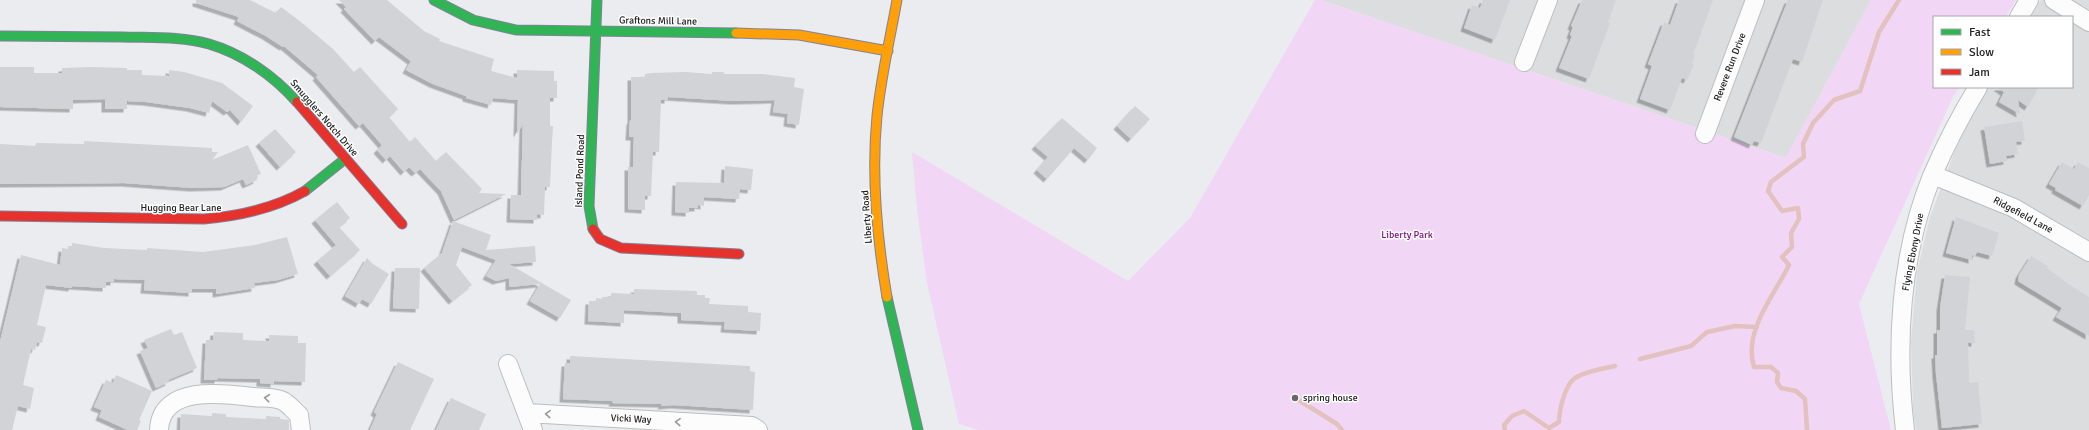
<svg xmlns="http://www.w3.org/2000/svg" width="2089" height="430" viewBox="0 0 2089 430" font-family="Signika,sans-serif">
<defs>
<filter id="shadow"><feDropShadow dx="-3.5" dy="3.5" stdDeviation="0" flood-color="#0004"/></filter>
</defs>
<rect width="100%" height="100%" fill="#eaecef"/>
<path fill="#dbddde" d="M1321 0H1871L1786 158Z
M2041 0H2089V430H1916L1913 409 1911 342 1917 272 1930 217 1954 153 1972 115 1989 87H2072V17H2030Z"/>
<path fill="#f1d7f5" d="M1315 0H1321L1786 158 1871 0H2016L2005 17H1934V87H1959L1952 99 1859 304 1891 430H979L959 424 927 283 917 209 912 152 1128 281 1190 218Z"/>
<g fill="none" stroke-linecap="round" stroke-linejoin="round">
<path stroke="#e2c1be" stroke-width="4.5" d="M1640 359 1691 346 1707 332 1735 326 1757 327
M1297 399 1337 424 1342 430
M1505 430 1504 425 1512 416 1524 411 1549 428 1559 422C1559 410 1565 385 1575 378 1586 371 1602 369 1615 366
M1807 430 1805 399 1796 391 1781 388 1777 382 1778 373 1771 367H1754C1743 331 1774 296 1789 265L1782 257 1792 247 1791 233 1799 219 1798 208 1782 211 1768 191 1771 182 1804 157 1803 144 1813 123 1834 100 1860 91 1879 32 1899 0"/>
</g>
<path fill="#d1d3d6" filter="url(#shadow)" d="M196 0H250L276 13 281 7 301 22 333 49 354 72 360 67 398 109 389 117 410 142 415 137 436 161 446 152 482 189 479 193 506 194 454 220 441 191 420 169 415 173 409 167 404 172 390 156 386 160 377 150 382 145 363 123 359 126 316 77 318 75 284 46 283 47 266 36 237 21 239 17 196 3Z
M339 0H387L424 31 440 39 439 41 494 59 491 71 517 78V70L554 71V81H557V98H550V126H553L552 143 550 187H545L544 215 537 214V220L510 219 511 195H521L523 124 517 134 518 100 493 98 491 105 466 98V96L433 84 406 70 411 61 379 37 375 41 344 9 346 7Z
M1483 0H1510L1495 40 1464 28 1472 5 1480 8Z
M1582 0H1616L1608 22 1610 23 1589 79 1559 68 1572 36 1570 35 1573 27 1571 26Z
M1679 0H1713L1693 55H1695L1692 64 1694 65 1687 80 1682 78 1670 110 1640 99 1652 66 1648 64 1664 22 1670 25Z
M1788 0H1823L1802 62 1793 59 1761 143 1754 141 1752 145 1734 137Z
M0 67H34V73H62V68L90 67 127 68V70H142V75L169 76V70L184 72 222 83 253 106 241 122 230 110 227 112 212 101 209 113 190 108 146 102 127 101V109H105V99L73 100V109L0 107Z
M685 72 712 74V72H724V74H763L795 78 794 87 804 89 799 125 787 123 788 114 773 112 775 100 734 101 668 97V100H661L659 152H653L651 196H645V210L628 209V167H633L634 137H629L630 120 631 121V77H645V74L652 73Z
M1997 87H2039L2028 107 2018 100 2020 114 1999 102 2004 92Z
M1135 106 1150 119 1131 139 1117 126Z
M1062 118 1097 148 1088 160 1074 148 1047 179 1037 170 1048 157 1035 146Z
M2022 121 2025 141 2016 142 2018 154 2006 156 2007 161 1990 164 1984 127Z
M275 129 296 152 280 167 259 143Z
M84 141 212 148V152H218L212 160 248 145 261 174 256 176 257 180 246 185 243 179 224 187 193 188 124 183 0 184V144L35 146 36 143 84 144Z
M2062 162 2074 169 2078 162 2089 168V195L2083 206 2055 190 2056 188 2049 184Z
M725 166 753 169 751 190 740 189 739 199 704 197V206L698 205V208H689V213L675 212 676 182 724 183Z
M337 202 350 218 339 227 360 250 330 276 317 261 336 245 315 220Z
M1956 217 1999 233 1992 256 1977 252 1975 256 1972 255V260L1946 253Z
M453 221 491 235 486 250 535 246 536 262 509 264 571 300 560 318 530 301 540 284 509 287V278L496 281 486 276 496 260 462 247 456 265 472 285 452 301 424 268 442 253Z
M287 237 298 274 278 280 254 283 255 288 216 294V289H192V293L144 290 145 280 114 279V282H106V288L72 286V288L46 285 37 325 46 327 42 343 37 342 35 350 31 349 23 385 34 388 30 409 18 406 12 430H0V342L21 255 60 265 62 248 68 249V246H72V243L104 248 147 250V248L203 252 255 245Z
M2031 256 2048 266 2047 268 2067 283 2089 297V336L2056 317 2062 308 2018 281 2019 275Z
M367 258 373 264 389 274 371 304 362 299 359 304 345 296Z
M395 268H420L419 309 393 308Z
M1945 275 1970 277 1965 330H1974L1975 343H1968L1969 383 1978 382 1982 424 1942 428 1936 374 1935 355H1937V330H1940V308Z
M634 289 697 291V295H705V298H710L709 304 748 306V312L761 313 760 331 724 329 725 322 681 320V313L624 310V323L588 321 589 301H596V298L602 299V297H611V293L634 294Z
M171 329 174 335 182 332 197 368 168 380 169 382 156 388 140 351 148 348 144 340Z
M214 332 243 333V340L269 341V335L298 336V343H306L305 382 274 381V384L260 383V379L218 378V380H204L206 340H213Z
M570 356 750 366V371L755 372 753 410 674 405 661 406 662 404 612 403 613 401 563 399 565 363H570Z
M398 362 434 379 410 430H370L377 414 374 412Z
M116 375 152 391 139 420 141 421 137 430H128L99 417 102 410 94 407 106 380 113 383Z
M451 398 486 414 479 430H436Z
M212 413 226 414V417L266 419V416L280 417V419L289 420V430H180L181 414 212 416Z"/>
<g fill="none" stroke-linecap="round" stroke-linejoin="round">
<defs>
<path id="street" d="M2054 0 2089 22
M2019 17 2029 0
M1524 62 1548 0
M1705 134 1755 0
M1933 175 2014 208 2089 252
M508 364 533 430
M527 413 752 426 758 430
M159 430C161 385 222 393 253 397 261 398 276 397 283 401 289 404 294 411 299 415L301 430
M1905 430C1895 346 1900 255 1932 176 1945 146 1961 115 1978 87"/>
<path id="fast" d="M434 0 473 20 516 30 736 33
M0 36C41 36 81 37 122 37 150 38 181 36 209 44 243 54 274 76 297 102
M305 191 345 159
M593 229 589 206 597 0
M887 297 918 430"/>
<path id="slow" d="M736 33 799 35 888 51
M887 297C877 238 871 177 877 116 881 77 890 39 897 0"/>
<path id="jam" d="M297 102 402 224
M0 216 204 219C240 216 273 209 305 191
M593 229 600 239 621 248 739 254"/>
</defs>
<use href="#street" stroke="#bdbebf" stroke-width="20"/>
<use href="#fast" stroke="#81829a" stroke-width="11"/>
<use href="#slow" stroke="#81829a" stroke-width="11"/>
<use href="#jam" stroke="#81829a" stroke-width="11"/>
<use href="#street" stroke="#fcfcfd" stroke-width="18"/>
<use href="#fast" stroke="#30b455" stroke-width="9"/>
<use href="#slow" stroke="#ff9f0a" stroke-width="9"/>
<use href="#jam" stroke="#e5322d" stroke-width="9"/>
</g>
<defs><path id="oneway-chevron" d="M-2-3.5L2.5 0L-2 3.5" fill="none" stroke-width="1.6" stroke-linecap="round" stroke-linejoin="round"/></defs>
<g stroke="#99999a">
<use href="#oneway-chevron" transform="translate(267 398) rotate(-174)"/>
<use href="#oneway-chevron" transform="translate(548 414) rotate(-177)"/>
<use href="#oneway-chevron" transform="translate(678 422) rotate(-177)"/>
</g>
<circle fill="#676869" stroke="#fff" stroke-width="1.5" cx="1295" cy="398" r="4"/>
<g text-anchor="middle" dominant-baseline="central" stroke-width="3" stroke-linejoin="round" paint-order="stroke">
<g font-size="10" fill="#212121" stroke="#fff">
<text transform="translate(658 21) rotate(1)">Graftons Mill Lane</text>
<text transform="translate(1730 67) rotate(-69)">Revere Run Drive</text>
<text transform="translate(324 118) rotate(49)">Smugglers Notch Drive</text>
<text transform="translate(580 171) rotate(-88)">Island Pond Road</text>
<text x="181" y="208">Hugging Bear Lane</text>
<text transform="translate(2023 215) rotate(28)">Ridgefield Lane</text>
<text transform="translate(867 217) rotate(-94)">Liberty Road</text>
<text transform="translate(1913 252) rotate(-79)">Flying Ebony Drive</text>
<text transform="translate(631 419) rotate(3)">Vicki Way</text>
</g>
<g font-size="10" fill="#7c0c82" stroke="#fff">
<text x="1407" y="235">Liberty Park</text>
</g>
<g font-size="10" fill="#212121" stroke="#fff" text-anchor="start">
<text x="1303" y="398">spring house</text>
</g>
</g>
<rect x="1933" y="16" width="140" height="72" fill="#ffffff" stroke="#a6a6a6"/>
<rect x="1941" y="29" width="20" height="6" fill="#30b455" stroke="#a6a6a6"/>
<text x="1969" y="36" font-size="12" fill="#212121">Fast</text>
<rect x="1941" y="49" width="20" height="6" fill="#ff9f0a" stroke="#a6a6a6"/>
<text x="1969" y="56" font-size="12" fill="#212121">Slow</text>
<rect x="1941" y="69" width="20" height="6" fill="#e5322d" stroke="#a6a6a6"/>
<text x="1969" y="76" font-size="12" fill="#212121">Jam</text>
</svg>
